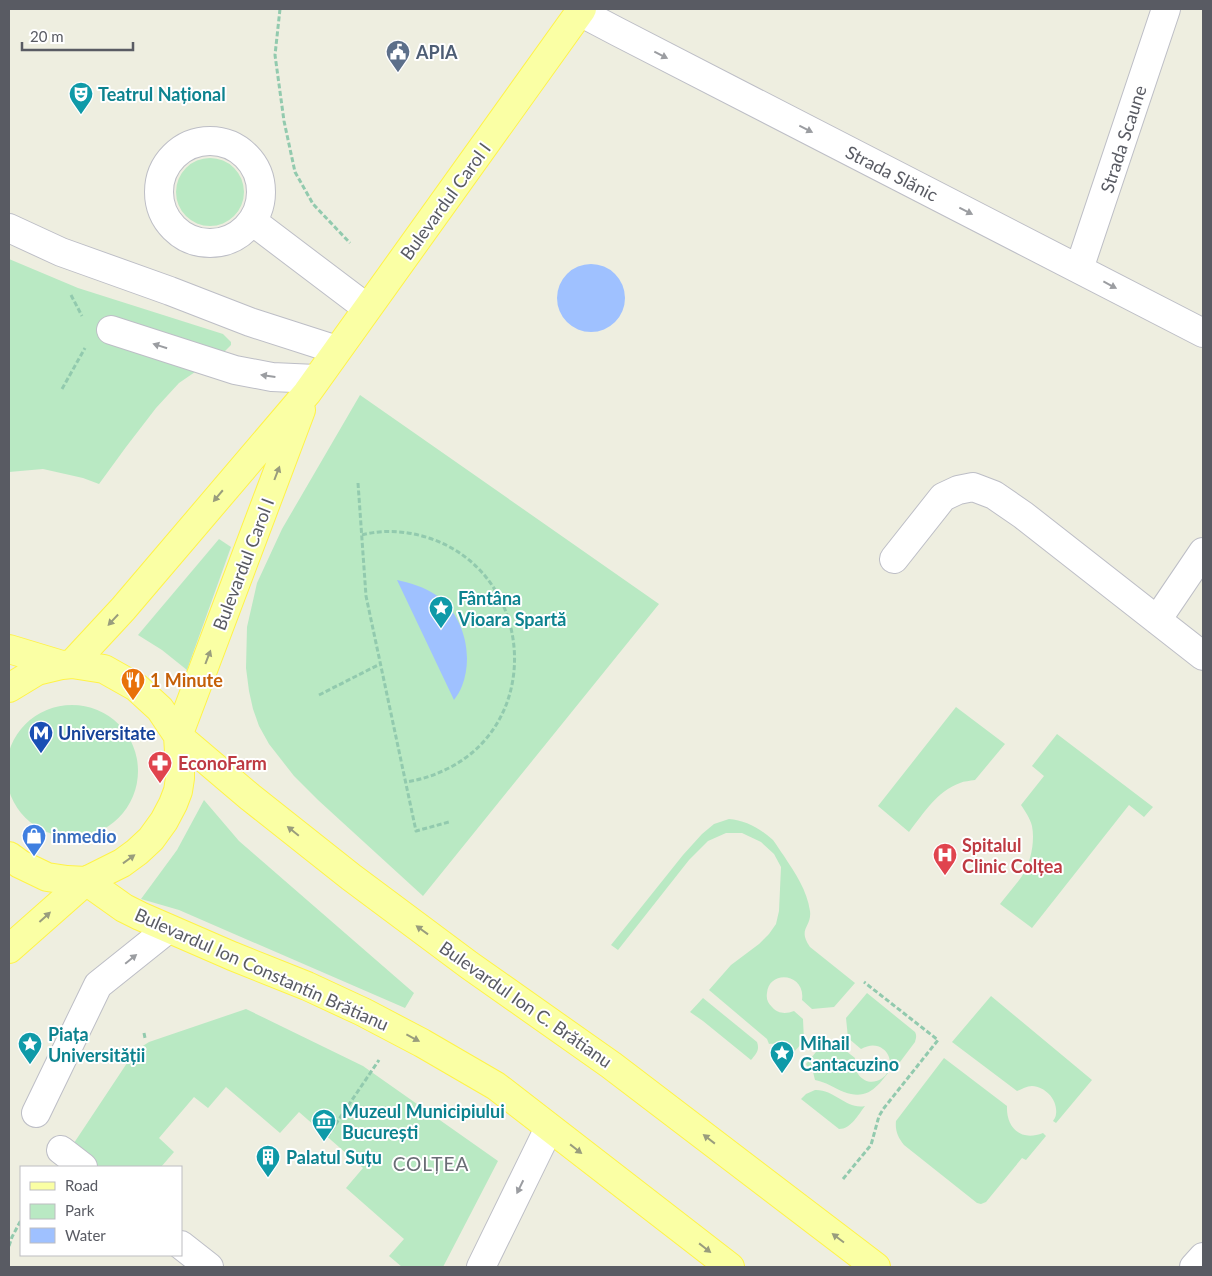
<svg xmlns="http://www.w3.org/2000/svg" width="1212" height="1276" viewBox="0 0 1212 1276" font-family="Lato,sans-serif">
<rect width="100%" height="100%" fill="#eeeee0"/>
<path fill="#b9e9c3" d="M176 192a34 34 0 1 1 68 0a34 34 0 1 1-68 0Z
M9 259 78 288 223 334 231 342V345L224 352 179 383 156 408 126 447 99 484 83 478 43 469 9 472Z
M360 395 659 604 423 896 318 800 294 776 269 744 259 726 253 709 249 691 246 668 247 627 257 583 282 529Z
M219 539 231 547 187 670 162 650 138 635Z
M6 771a66 66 0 1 1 132 0a66 66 0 1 1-132 0Z
M956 707 1005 744 975 780C970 781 964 781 960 783 937 791 923 814 909 832L878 806Z
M1057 734 1153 807 1144 817 1129 805 1032 928 1000 904C1007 895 1016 885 1022 876 1031 863 1035 841 1032 826 1030 818 1025 811 1021 805L1044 776 1032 766Z
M204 800 239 841 414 993 405 1008 179 910 141 899 177 850Z
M729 819C745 820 761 829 773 840 777 845 780 851 784 856 795 873 807 890 810 911 812 928 797 928 810 947L855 983 834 1007 812 1009 802 1000C806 973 769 969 767 993 766 999 768 1003 772 1007 778 1014 786 1014 794 1011L803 1019 804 1041 792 1054C784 1048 779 1043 769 1044L767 1039 709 990 731 965 759 944 769 934 776 924 779 911 781 867 774 854 761 842 742 833H726L708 841 689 860 618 950 611 945 683 855 702 834 714 824Z
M867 993 915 1032C917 1036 916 1038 915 1042L897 1066 894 1065C880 1083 870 1102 844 1092 834 1088 826 1082 815 1080L813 1072 807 1066 806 1064 816 1052 841 1047 855 1058C852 1073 866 1088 881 1079 892 1073 893 1056 883 1049 876 1044 869 1045 861 1049L848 1038 846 1018Z
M991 996 1092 1080 1056 1123 1053 1121C1054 1119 1056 1117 1056 1114 1058 1100 1046 1087 1032 1086 1027 1086 1022 1089 1017 1091L952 1042Z
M703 998 757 1042C760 1050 756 1054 751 1060L703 1021 690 1012Z
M246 1009 363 1066 498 1161 443 1267H402L389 1256 404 1239 346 1188 363 1168 299 1112 280 1133 226 1087 208 1108 194 1097 159 1138 174 1152 161 1167H99L72 1146 135 1051 149 1042Z
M944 1058 1007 1106C1006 1128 1021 1142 1043 1133L1046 1136 1026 1160 1022 1158 986 1202 981 1204 977 1203 904 1145C898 1137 895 1131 896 1121Z
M815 1090C834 1089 847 1110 865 1106 858 1115 851 1129 839 1129L801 1099 806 1094Z"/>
<path fill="#9fc1ff" d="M557 298a34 34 0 1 1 68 0a34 34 0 1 1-68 0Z
M397 580C411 583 424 587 436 595 464 615 474 655 462 686 460 691 457 696 454 700Z"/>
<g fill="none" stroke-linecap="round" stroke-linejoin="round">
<defs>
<path id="minor" d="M580 12 618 32 1203 333
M159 192a51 51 0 1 1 102 0a51 51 0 1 1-102 0Z
M252 221 367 308
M9 228 61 252 170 291 250 322 337 350
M1079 269 1166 9
M111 330 235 370 272 377 316 379
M894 559 943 497 958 490 973 487 994 495 1023 515 1203 656
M1157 620 1203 552
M36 1113 98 985 168 929
M61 1150 83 1167
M181 1245 209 1267
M481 1267 549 1128
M1194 1267 1203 1257"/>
<path id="major" d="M9 649 62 665
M72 664 123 609 307 393 582 9
M9 688 37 671 62 665 72 664 104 669 136 687 160 709 178 736 180 767V778L178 791 173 804 164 821 151 839 137 852 122 863 86 881 67 880 47 877 20 864 9 856
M178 736 250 797 351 877 469 965 611 1065 876 1267
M178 736 301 410
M86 881 124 908 140 916 232 956 307 986 363 1012 422 1043 496 1086 730 1267
M9 949 86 881"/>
</defs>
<use href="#minor" stroke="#bdbec6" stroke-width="30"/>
<use href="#major" stroke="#fff348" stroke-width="30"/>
<path stroke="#92caae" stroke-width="3" stroke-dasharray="5 2.5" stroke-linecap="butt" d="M280 9 275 55 284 121 295 172 313 204 350 243
M71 295 82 316
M62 389 85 348
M358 483 366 596 416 831 449 822
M362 535C384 529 407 531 429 538 532 572 546 718 449 768 435 775 421 780 405 782
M319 695 380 664
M144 1033 145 1038
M327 1137 379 1060
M843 1179 871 1145 879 1116 884 1108 938 1040 864 982
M9 1246 12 1237 21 1220"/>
<use href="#minor" stroke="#fff" stroke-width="28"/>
<use href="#major" stroke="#faffa4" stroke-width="28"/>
</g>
<defs><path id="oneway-solid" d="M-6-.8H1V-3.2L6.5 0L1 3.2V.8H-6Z" transform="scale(1.25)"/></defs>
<g fill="#9b9da1">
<use href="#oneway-solid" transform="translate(661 55) rotate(27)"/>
<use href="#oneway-solid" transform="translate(806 129) rotate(27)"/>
<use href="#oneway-solid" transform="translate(966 211) rotate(27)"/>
<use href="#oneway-solid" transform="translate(1110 285) rotate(28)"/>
<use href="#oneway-solid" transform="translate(160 346) rotate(-162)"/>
<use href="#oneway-solid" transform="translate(268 376) rotate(-172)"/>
<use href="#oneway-solid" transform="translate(131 959) rotate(-39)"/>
<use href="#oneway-solid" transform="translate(520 1187) rotate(116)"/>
</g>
<g fill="#999d7d">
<use href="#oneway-solid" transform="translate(277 473) rotate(-69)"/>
<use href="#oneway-solid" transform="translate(218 496) rotate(130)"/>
<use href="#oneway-solid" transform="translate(113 620) rotate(133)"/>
<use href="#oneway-solid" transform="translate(208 657) rotate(-69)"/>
<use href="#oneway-solid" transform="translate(293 831) rotate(-141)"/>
<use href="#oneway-solid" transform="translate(129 859) rotate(-36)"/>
<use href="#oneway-solid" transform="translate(45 917) rotate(-42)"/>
<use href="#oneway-solid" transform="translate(422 930) rotate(-144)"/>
<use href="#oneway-solid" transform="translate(413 1038) rotate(28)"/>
<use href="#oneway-solid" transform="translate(709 1139) rotate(-142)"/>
<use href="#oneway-solid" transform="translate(576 1149) rotate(38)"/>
<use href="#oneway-solid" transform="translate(838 1238) rotate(-143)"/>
<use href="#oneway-solid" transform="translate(705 1248) rotate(38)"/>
</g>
<defs>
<symbol id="civic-pin" viewBox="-11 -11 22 30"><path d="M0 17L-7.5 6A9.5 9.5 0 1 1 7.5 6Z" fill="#5c6f8a" stroke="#fff"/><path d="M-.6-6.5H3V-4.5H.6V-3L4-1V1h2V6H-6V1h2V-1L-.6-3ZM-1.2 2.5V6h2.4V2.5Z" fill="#fff"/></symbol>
<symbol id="theatre-pin" viewBox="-11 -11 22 30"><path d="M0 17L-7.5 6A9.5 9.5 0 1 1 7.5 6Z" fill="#0f9aa8" stroke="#fff"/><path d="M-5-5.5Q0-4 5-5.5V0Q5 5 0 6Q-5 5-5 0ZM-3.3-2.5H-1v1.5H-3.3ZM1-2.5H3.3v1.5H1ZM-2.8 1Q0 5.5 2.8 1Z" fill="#fff"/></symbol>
<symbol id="sight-pin" viewBox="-11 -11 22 30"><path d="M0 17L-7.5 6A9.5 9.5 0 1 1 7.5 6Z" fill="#0f9aa8" stroke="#fff"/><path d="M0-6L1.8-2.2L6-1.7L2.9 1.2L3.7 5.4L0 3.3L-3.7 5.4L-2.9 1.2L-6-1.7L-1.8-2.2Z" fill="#fff"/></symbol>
<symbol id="restaurant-pin" viewBox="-11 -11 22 30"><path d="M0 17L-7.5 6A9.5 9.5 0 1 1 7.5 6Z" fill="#e8710a" stroke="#fff"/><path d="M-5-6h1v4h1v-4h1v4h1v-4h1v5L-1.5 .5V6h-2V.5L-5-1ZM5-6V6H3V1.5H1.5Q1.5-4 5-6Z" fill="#fff"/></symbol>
<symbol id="metro-pin" viewBox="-11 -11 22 30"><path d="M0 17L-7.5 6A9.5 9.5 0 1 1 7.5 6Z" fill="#1a4fb4" stroke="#fff"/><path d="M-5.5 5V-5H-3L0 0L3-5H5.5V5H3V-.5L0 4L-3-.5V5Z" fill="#fff"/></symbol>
<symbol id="pharmacy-pin" viewBox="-11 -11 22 30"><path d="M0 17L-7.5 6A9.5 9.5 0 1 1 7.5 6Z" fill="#e0444e" stroke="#fff"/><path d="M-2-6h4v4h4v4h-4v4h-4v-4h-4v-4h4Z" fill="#fff"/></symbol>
<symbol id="shop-pin" viewBox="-11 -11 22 30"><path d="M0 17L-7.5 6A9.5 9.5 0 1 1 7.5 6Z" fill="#3f7fe0" stroke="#fff"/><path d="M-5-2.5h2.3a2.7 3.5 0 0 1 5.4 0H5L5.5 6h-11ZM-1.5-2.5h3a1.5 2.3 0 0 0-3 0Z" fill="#fff"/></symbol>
<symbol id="hospital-pin" viewBox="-11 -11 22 30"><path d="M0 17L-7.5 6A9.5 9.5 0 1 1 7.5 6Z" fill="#e0444e" stroke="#fff"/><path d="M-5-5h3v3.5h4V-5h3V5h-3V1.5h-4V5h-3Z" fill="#fff"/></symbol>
<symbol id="museum-pin" viewBox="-11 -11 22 30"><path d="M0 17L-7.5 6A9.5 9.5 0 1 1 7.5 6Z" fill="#0f9aa8" stroke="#fff"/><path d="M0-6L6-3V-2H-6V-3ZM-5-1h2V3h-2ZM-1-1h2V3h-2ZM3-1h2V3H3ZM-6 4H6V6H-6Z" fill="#fff"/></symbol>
<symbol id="building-pin" viewBox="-11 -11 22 30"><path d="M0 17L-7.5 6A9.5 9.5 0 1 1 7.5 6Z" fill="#0f9aa8" stroke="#fff"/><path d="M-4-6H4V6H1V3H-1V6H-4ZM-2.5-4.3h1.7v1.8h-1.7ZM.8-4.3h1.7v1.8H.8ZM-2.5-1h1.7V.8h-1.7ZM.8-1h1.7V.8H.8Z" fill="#fff"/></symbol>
</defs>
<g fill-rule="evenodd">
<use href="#civic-pin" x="384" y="38" width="28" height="38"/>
<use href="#theatre-pin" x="67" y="80" width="28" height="38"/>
<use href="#sight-pin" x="427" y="594" width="28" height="38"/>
<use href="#restaurant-pin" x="119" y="666" width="28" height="38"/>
<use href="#metro-pin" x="27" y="719" width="28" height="38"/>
<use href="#pharmacy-pin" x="146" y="749" width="28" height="38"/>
<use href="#shop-pin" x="20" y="822" width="28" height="38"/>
<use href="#hospital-pin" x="931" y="841" width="28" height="38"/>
<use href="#sight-pin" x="16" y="1030" width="28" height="38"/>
<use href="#sight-pin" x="768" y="1039" width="28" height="38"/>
<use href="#museum-pin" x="310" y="1107" width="28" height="38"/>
<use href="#building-pin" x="254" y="1143" width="28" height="38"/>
</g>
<g text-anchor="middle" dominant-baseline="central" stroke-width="4" stroke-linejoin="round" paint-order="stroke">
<g font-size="18" font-weight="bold" fill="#4e5e75" stroke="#fff" text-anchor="start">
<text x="416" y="52">APIA</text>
</g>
<g font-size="18" font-weight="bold" fill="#0d838f" stroke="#fff" text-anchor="start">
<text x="98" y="94">Teatrul Național</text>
<text x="458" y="598">Fântâna<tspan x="458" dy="21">Vioara Spartă</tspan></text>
<text x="48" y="1034">Piața<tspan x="48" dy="21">Universității</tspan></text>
<text x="800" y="1043">Mihail<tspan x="800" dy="21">Cantacuzino</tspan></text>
<text x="342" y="1111">Muzeul Municipiului<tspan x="342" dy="21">București</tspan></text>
<text x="286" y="1157">Palatul Suțu</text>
</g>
<g font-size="18" fill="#595b63" stroke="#fff">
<text transform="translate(1123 139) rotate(-72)">Strada Scaune</text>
<text transform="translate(892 173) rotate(27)">Strada Slănic</text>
<text transform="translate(445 201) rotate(-54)">Bulevardul Carol I</text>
<text transform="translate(243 564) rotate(-69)">Bulevardul Carol I</text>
<text transform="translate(262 969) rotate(24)">Bulevardul Ion Constantin Brătianu</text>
<text transform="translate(526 1004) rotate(35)">Bulevardul Ion C. Brătianu</text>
</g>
<g font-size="18" font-weight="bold" fill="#c56008" stroke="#fff" text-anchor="start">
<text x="150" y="680">1 Minute</text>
</g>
<g font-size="18" font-weight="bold" fill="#164399" stroke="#fff" text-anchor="start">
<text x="58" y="733">Universitate</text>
</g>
<g font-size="18" font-weight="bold" fill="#be3a42" stroke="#fff" text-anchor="start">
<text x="178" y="763">EconoFarm</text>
<text x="962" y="845">Spitalul<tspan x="962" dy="21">Clinic Colțea</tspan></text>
</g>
<g font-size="18" font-weight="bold" fill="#366cbe" stroke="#fff" text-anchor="start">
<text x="52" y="836">inmedio</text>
</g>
<g font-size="19" letter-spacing="1" fill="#6a6d75" stroke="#fff">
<text x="431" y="1163">COLȚEA</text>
</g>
</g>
<rect width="1212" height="1276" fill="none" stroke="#595b63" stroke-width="20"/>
<rect x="20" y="1166" width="162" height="90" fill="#ffffff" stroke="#bdbdc1"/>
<rect x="30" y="1182" width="25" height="8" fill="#faffa4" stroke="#bdbdc1"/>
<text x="65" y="1191" font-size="15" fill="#595b63">Road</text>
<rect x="30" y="1204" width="25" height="15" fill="#b9e9c3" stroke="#bdbdc1"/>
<text x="65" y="1216" font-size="15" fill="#595b63">Park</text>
<rect x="30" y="1228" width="25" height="15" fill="#9fc1ff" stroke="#bdbdc1"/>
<text x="65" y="1241" font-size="15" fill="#595b63">Water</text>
<path d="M22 42v8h111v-8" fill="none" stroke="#595b63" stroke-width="2.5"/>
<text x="30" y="42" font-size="15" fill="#595b63" stroke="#ffffff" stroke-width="4" paint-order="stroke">20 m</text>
</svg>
